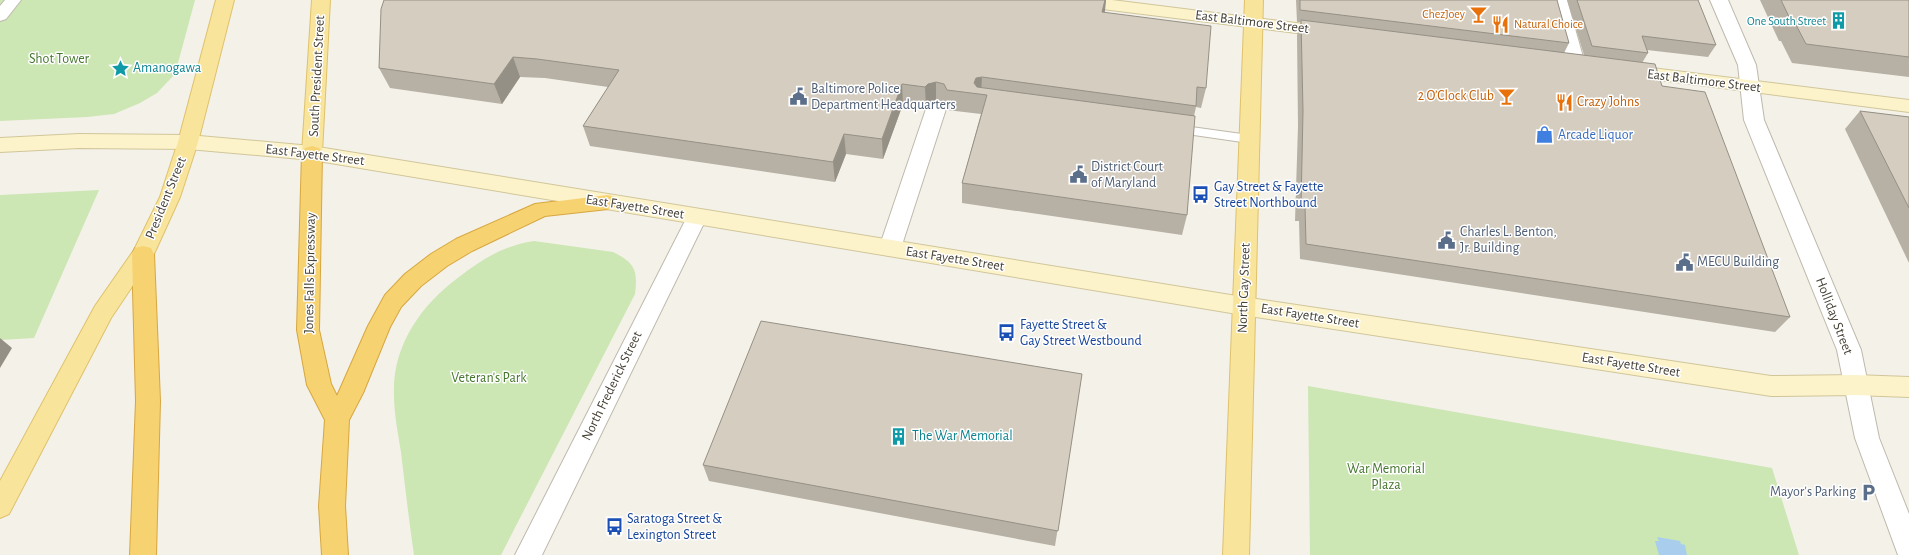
<svg xmlns="http://www.w3.org/2000/svg" width="1909" height="555" viewBox="0 0 1909 555" font-family="'Alegreya Sans',sans-serif">
<rect width="100%" height="100%" fill="#f4f1e9"/>
<path fill="#cce6b4" d="M0 0H195L175 74 157 93 140 103 114 114 87 117 0 121Z
M99 190 34 338 0 340V195Z
M534 241 613 252C635 263 638 270 635 294L501 555H414C409 521 405 486 401 452 398 433 394 414 394 395 392 346 421 305 459 277 484 258 503 246 534 241Z
M1308 386 1772 468 1799 555H1310Z"/>
<path fill="#a8cded" d="M1657 537 1680 541 1681 544 1685 545 1687 555H1659L1655 541H1659Z"/>
<g fill="none" stroke-linecap="round" stroke-linejoin="round">
<defs>
<path id="service" d="M1177 125 1249 135 1253 136 1255 139 1253 142 1249 143 1173 132 1171 129 1173 126Z"/>
<path id="pedestrian" d="M5 0H21L6 19 0 21V6Z"/>
<path id="minor" d="M1549 0H1567L1585 64 1582 68 1576 70 1570 68 1567 64Z
M1710 0H1728L1756 65 1764 120 1861 350 1879 438 1909 514V555H1898L1855 438 1837 350 1744 120 1738 65Z
M936 103 943 105 946 109 901 248 898 254 890 256 882 254 879 248 926 109 929 105Z
M697 209 704 212 707 217 542 555H515L687 217 690 212Z"/>
<path id="secondary" d="M1061 0H1112L1329 27 1335 28 1338 32 1335 36 1329 37 1070 5 1064 4Z
M1628 65 1909 100V112L1621 75 1619 71 1621 67Z
M79 134 188 135 312 146 1243 297 1771 376 1855 375 1909 377V397L1855 395 1771 396 1243 315 312 160 188 149 79 148 0 152V138Z"/>
<path id="primary" d="M216 0H234L198 142 180 197 154 254 111 318 9 514 0 518V481L95 306 134 250 160 197 178 142Z
M312 0H330L322 153 319 158 312 160 305 158 302 153Z
M1245 0H1263L1249 555H1223Z"/>
<path id="motorway" d="M312 146 319 148 322 153 319 330 331 384 337 396 368 326 385 295 405 274 431 254 456 239 535 204 608 195 615 197 618 202 615 207 608 209 545 216 472 251 447 266 421 286 401 307 390 327 363 393 349 420 345 506 348 555H322L319 506 325 420 307 385 297 330 302 153 305 148Z
M143 246 151 248 154 254 160 401 156 555H130L136 401 132 254 135 248Z"/>
</defs>
<use href="#service" stroke="#bfb9ac" stroke-width="2"/>
<use href="#pedestrian" stroke="#bfb9ac" stroke-width="2"/>
<use href="#minor" stroke="#bfb9ac" stroke-width="2"/>
<use href="#secondary" stroke="#d1c69a" stroke-width="2"/>
<use href="#primary" stroke="#dec26c" stroke-width="2"/>
<use href="#motorway" stroke="#d6a740" stroke-width="2"/>
<use href="#service" fill="#fff" fill-rule="evenodd"/>
<use href="#pedestrian" fill="#fff" fill-rule="evenodd"/>
<use href="#minor" fill="#fff" fill-rule="evenodd"/>
<use href="#secondary" fill="#fcf3ca" fill-rule="evenodd"/>
<use href="#primary" fill="#f9e49c" fill-rule="evenodd"/>
<use href="#motorway" fill="#f7d271" fill-rule="evenodd"/>
</g>
<path fill="#b7b0a4" d="M384 0H1106L1104 12 1206 88 1201 108 1196 107 1194 116 1187 215 1182 235 962 203V183L981 114 947 110 944 104 936 102 929 104 926 107 903 104 883 159 846 154 835 182 590 146 583 126 608 87 545 78 520 77 502 104 390 88 379 68Z
M1296 0H1557L1569 43 1564 53 1584 55 1567 0H1698L1716 45 1708 57 1647 50 1648 53 1642 63 1662 86 1790 317 1775 332 1300 259 1299 221H1295L1298 126 1297 35 1301 22H1297Z
M1760 0H1909V77L1792 63 1781 41H1779Z
M1860 111 1909 117V263L1845 129Z
M1082 374 1055 546 709 481 703 465Z"/>
<path fill="#959086" d="M1105 0H1106L1105 11 1099 32 1102 12Z
M513 57 520 77 502 104 494 84Z
M982 77 981 94 974 83 976 78Z
M936 82V102L929 104 926 107 925 87 928 84Z
M902 84 903 104 883 159 882 139Z
M844 134 846 154 835 182 833 162Z
M0 338 12 348 0 368Z"/>
<path fill="#d5cdbf" stroke="#959086" d="M384 0H1105L1102 12 1211 26 1206 88 1197 87 1196 106 982 77 976 78 974 83 977 87 1195 116 1187 215 962 183 987 95 947 90 944 84 936 82 928 84 925 87 902 84 882 139 844 134 833 162 583 126 619 70 537 59 513 57 494 84 379 68 381 9Z
M1300 0H1557L1569 43 1300 10Z
M1577 0H1698L1716 45 1642 36 1648 53 1592 46Z
M1781 0H1909V57L1806 44 1795 23H1792Z
M1301 20 1655 64 1662 86 1705 92 1790 317 1306 244 1305 206H1301L1303 111Z
M1860 111 1909 117V208Z
M761 321 1082 374 1058 531 703 465Z"/>
<defs>
<symbol id="bar-bare" viewBox="-9 -9 18 18"><path d="M-6-5H6L.8 .8V4.5H3.5V6h-7V4.5H-.8V.8Z" fill="#e8710a" stroke="#fff" stroke-width="2.5" paint-order="stroke"/></symbol>
<symbol id="building-bare" viewBox="-9 -9 18 18"><path d="M-4-6H4V6H1V3H-1V6H-4ZM-2.5-4.3h1.7v1.8h-1.7ZM.8-4.3h1.7v1.8H.8ZM-2.5-1h1.7V.8h-1.7ZM.8-1h1.7V.8H.8Z" fill="#0f9aa8" stroke="#fff" stroke-width="2.5" paint-order="stroke"/></symbol>
<symbol id="restaurant-bare" viewBox="-9 -9 18 18"><path d="M-5-6h1v4h1v-4h1v4h1v-4h1v5L-1.5 .5V6h-2V.5L-5-1ZM5-6V6H3V1.5H1.5Q1.5-4 5-6Z" fill="#e8710a" stroke="#fff" stroke-width="2.5" paint-order="stroke"/></symbol>
<symbol id="sight-bare" viewBox="-9 -9 18 18"><path d="M0-6L1.8-2.2L6-1.7L2.9 1.2L3.7 5.4L0 3.3L-3.7 5.4L-2.9 1.2L-6-1.7L-1.8-2.2Z" fill="#0f9aa8" stroke="#fff" stroke-width="2.5" paint-order="stroke"/></symbol>
<symbol id="civic-bare" viewBox="-9 -9 18 18"><path d="M-.6-6.5H3V-4.5H.6V-3L4-1V1h2V6H-6V1h2V-1L-.6-3ZM-1.2 2.5V6h2.4V2.5Z" fill="#5c6f8a" stroke="#fff" stroke-width="2.5" paint-order="stroke"/></symbol>
<symbol id="shop-bare" viewBox="-9 -9 18 18"><path d="M-5-2.5h2.3a2.7 3.5 0 0 1 5.4 0H5L5.5 6h-11ZM-1.5-2.5h3a1.5 2.3 0 0 0-3 0Z" fill="#3f7fe0" stroke="#fff" stroke-width="2.5" paint-order="stroke"/></symbol>
<symbol id="bus-bare" viewBox="-9 -9 18 18"><path d="M-5-6H5V4H4V6H2V4H-2V6H-4V4H-5ZM-3.5-4V0h7V-4ZM-3.5 1.2v1.5H-2V1.2ZM2 1.2v1.5H3.5V1.2Z" fill="#1a4fb4" stroke="#fff" stroke-width="2.5" paint-order="stroke"/></symbol>
<symbol id="parking-bare" viewBox="-9 -9 18 18"><path d="M-3.5-5.5H1a3.5 3.5 0 0 1 0 7H-1V5.5H-3.5ZM-1-3.4V-.6H.8a1.4 1.4 0 0 0 0-2.8Z" fill="#5c6f8a" stroke="#fff" stroke-width="2.5" paint-order="stroke"/></symbol>
</defs>
<g fill-rule="evenodd">
<use href="#bar-bare" x="1466" y="2" width="25" height="25"/>
<use href="#building-bare" x="1826" y="8" width="25" height="25"/>
<use href="#restaurant-bare" x="1488" y="12" width="25" height="25"/>
<use href="#sight-bare" x="108" y="56" width="25" height="25"/>
<use href="#bar-bare" x="1494" y="84" width="25" height="25"/>
<use href="#civic-bare" x="786" y="84" width="25" height="25"/>
<use href="#restaurant-bare" x="1552" y="90" width="25" height="25"/>
<use href="#shop-bare" x="1532" y="122" width="25" height="25"/>
<use href="#civic-bare" x="1066" y="162" width="25" height="25"/>
<use href="#bus-bare" x="1188" y="182" width="25" height="25"/>
<use href="#civic-bare" x="1434" y="228" width="25" height="25"/>
<use href="#civic-bare" x="1672" y="250" width="25" height="25"/>
<use href="#bus-bare" x="994" y="320" width="25" height="25"/>
<use href="#building-bare" x="886" y="424" width="25" height="25"/>
<use href="#parking-bare" x="1856" y="480" width="25" height="25"/>
<use href="#bus-bare" x="602" y="514" width="25" height="25"/>
</g>
<g text-anchor="middle" dominant-baseline="central" stroke-width="3" stroke-linejoin="round" paint-order="stroke">
<g font-size="12" fill="#c56008" stroke="#fff" text-anchor="end">
<text x="1465" y="14">ChezJoey</text>
<text x="1514" y="24" text-anchor="start">Natural Choice</text>
</g>
<g font-size="12" fill="#0d838f" stroke="#fff" text-anchor="end">
<text x="1826" y="21">One South Street</text>
</g>
<g font-size="14" fill="#474238" stroke="#fff">
<text transform="translate(1252 22) rotate(7)">East Baltimore Street</text>
<text transform="translate(317 76) rotate(-87)">South President Street</text>
<text transform="translate(1704 81) rotate(7)">East Baltimore Street</text>
<text transform="translate(315 155) rotate(7)">East Fayette Street</text>
<text transform="translate(166 198) rotate(-68)">President Street</text>
<text transform="translate(635 207) rotate(9)">East Fayette Street</text>
<text transform="translate(955 259) rotate(9)">East Fayette Street</text>
<text transform="translate(310 273) rotate(-89)">Jones Falls Expressway</text>
<text transform="translate(1244 288) rotate(-88)">North Gay Street</text>
<text transform="translate(1310 316) rotate(9)">East Fayette Street</text>
<text transform="translate(1834 316) rotate(69)">Holliday Street</text>
<text transform="translate(1631 365) rotate(9)">East Fayette Street</text>
<text transform="translate(612 386) rotate(-64)">North Frederick Street</text>
</g>
<g font-size="14" fill="#45762d" stroke="#fff">
<text x="59" y="59">Shot Tower</text>
<text x="489" y="378">Veteran's Park</text>
<text x="1386" y="469">War Memorial<tspan x="1386" dy="16">Plaza</tspan></text>
</g>
<g font-size="14" fill="#0d838f" stroke="#fff" text-anchor="start">
<text x="133" y="68">Amanogawa</text>
<text x="912" y="436">The War Memorial</text>
</g>
<g font-size="14" fill="#4e5e75" stroke="#fff" text-anchor="start">
<text x="811" y="89">Baltimore Police<tspan x="811" dy="16">Department Headquarters</tspan></text>
<text x="1091" y="167">District Court<tspan x="1091" dy="16">of Maryland</tspan></text>
<text x="1460" y="232">Charles L. Benton,<tspan x="1460" dy="16">Jr. Building</tspan></text>
<text x="1697" y="262">MECU Building</text>
<text x="1856" y="492" text-anchor="end">Mayor's Parking</text>
</g>
<g font-size="14" fill="#c56008" stroke="#fff" text-anchor="end">
<text x="1494" y="96">2 O’Clock Club</text>
<text x="1577" y="102" text-anchor="start">Crazy Johns</text>
</g>
<g font-size="14" fill="#366cbe" stroke="#fff" text-anchor="start">
<text x="1558" y="135">Arcade Liquor</text>
</g>
<g font-size="14" fill="#164399" stroke="#fff" text-anchor="start">
<text x="1214" y="187">Gay Street &amp; Fayette<tspan x="1214" dy="16">Street Northbound</tspan></text>
<text x="1020" y="325">Fayette Street &amp;<tspan x="1020" dy="16">Gay Street Westbound</tspan></text>
<text x="627" y="519">Saratoga Street &amp;<tspan x="627" dy="16">Lexington Street</tspan></text>
</g>
</g>
</svg>
